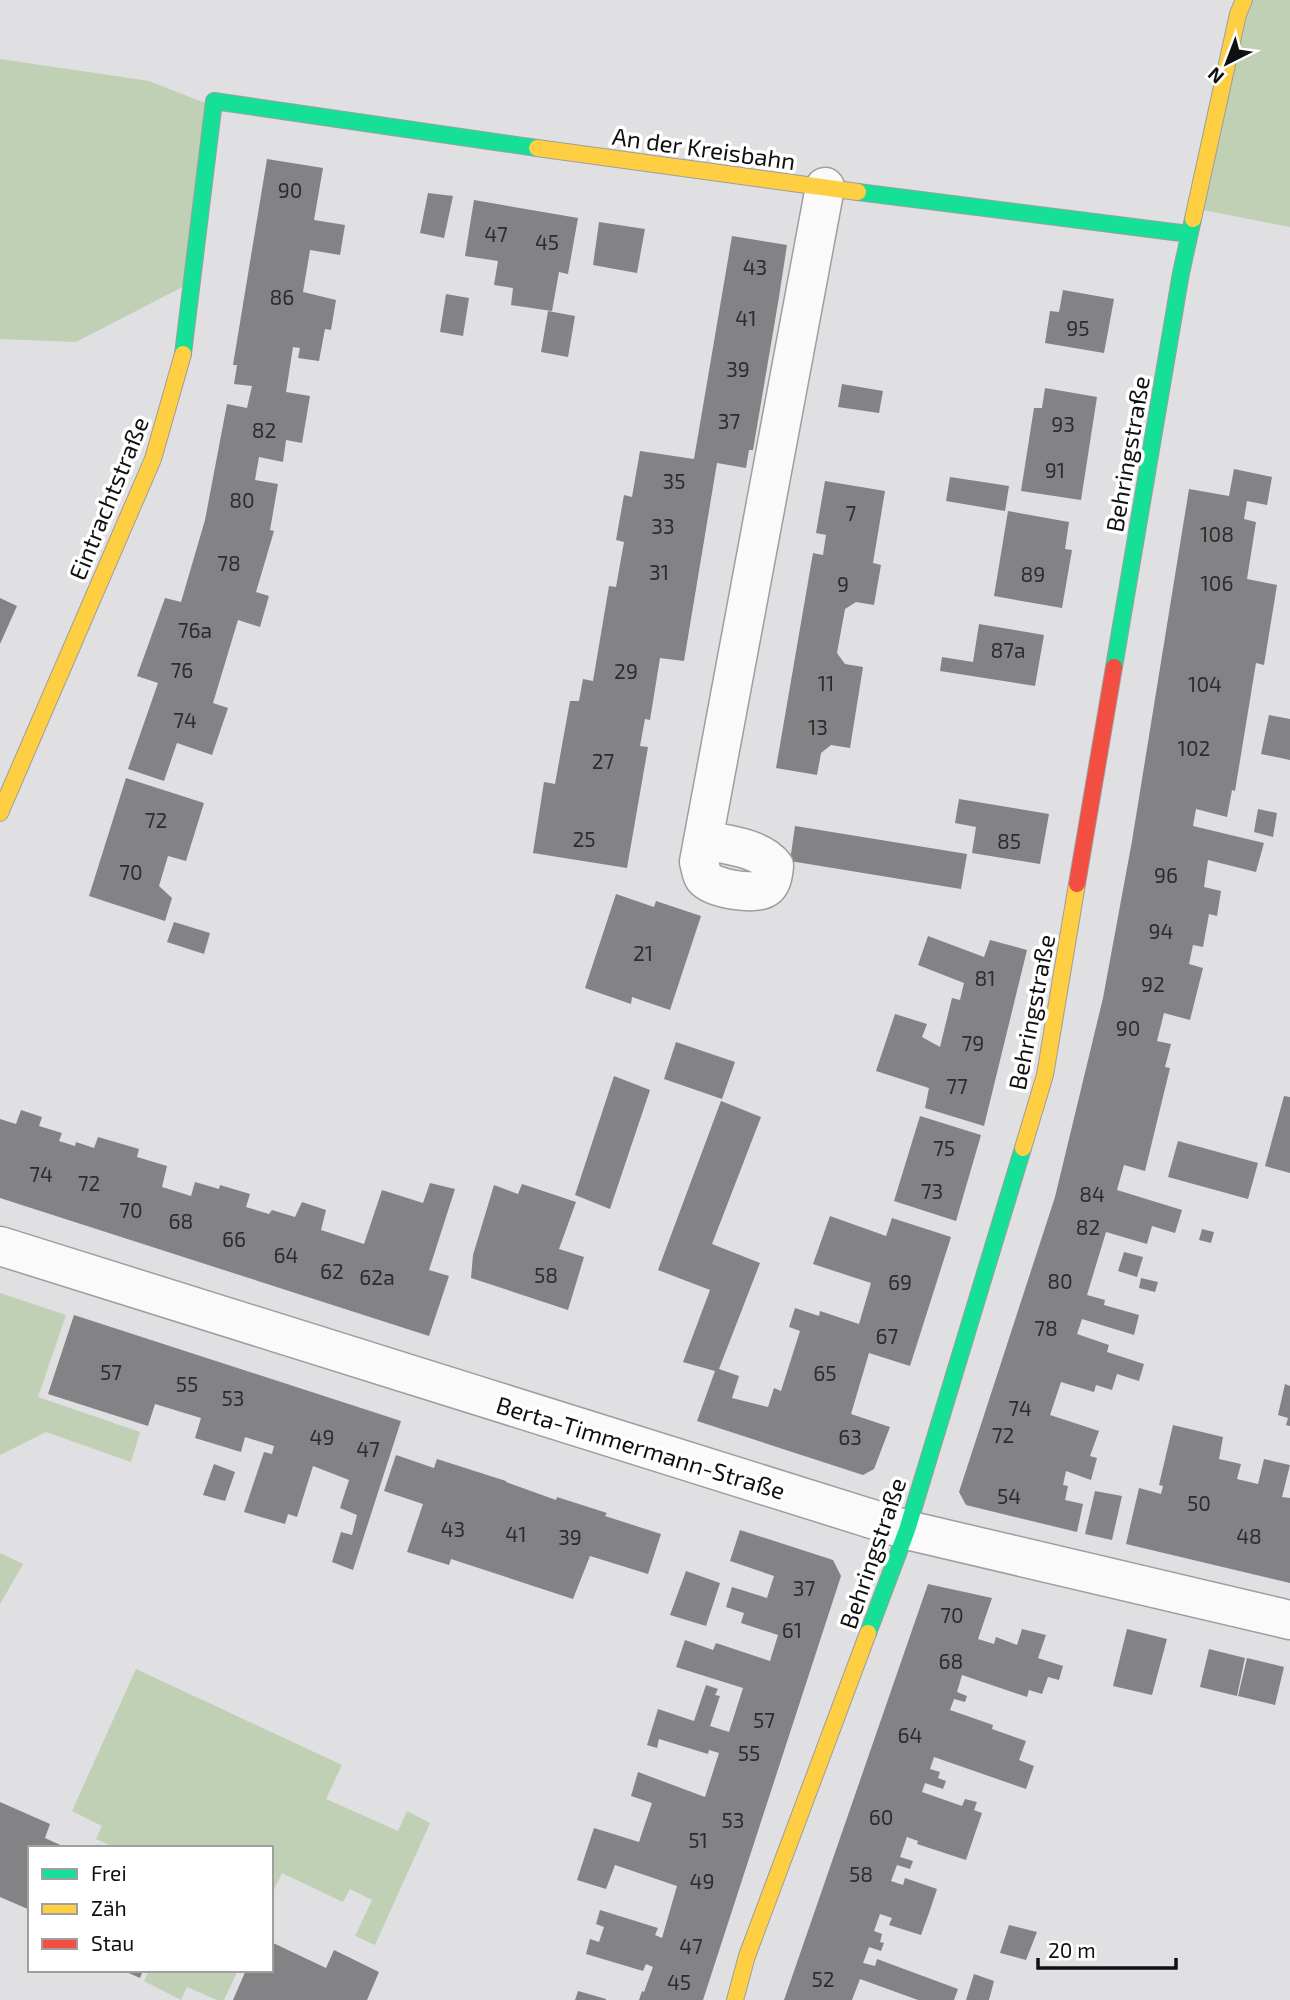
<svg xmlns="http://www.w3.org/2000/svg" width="1290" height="2000" viewBox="0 0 1290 2000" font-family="'Exo 2',sans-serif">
<rect width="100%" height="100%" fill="#e0dfe2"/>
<path fill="#bfd0b5" d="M1239 0H1290V227L1198 209Z
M0 59 149 81 210 105 194 281 76 342 0 339Z
M0 1293 66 1315 38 1397 140 1432 131 1462 46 1432 0 1455Z
M0 1553 23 1564 0 1604Z
M136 1669 342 1765 326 1799 398 1831 407 1811 430 1823 375 1945 355 1936 372 1900 350 1889 343 1902 282 1873 271 1896V1848H116L96 1839 102 1826 72 1811Z
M150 1970H238L224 2000H217L187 1987 181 2000 144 1981Z"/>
<path fill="#838284" d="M267 159 323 168 314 220 345 225 340 255 310 250 303 292 336 300 331 330 325 329 319 361 298 358 300 348 293 347 286 392 310 396 302 443 286 440 283 462 259 457 255 480 278 484 270 530 274 531 256 592 269 596 260 627 238 620 213 703 228 708 212 755 177 743 164 781 128 769 158 683 137 676 165 598 181 602 205 520 227 404 247 408 252 386 234 384 237 365H233Z
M428 193 453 196 444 238 420 233Z
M474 200 578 218 568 274 559 272 552 311 511 305 513 288 494 285 498 261 465 256Z
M599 222 645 229 637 273 593 265Z
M732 236 787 245 779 297 753 450H749L746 468 717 463 684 661 660 658 650 720 645 719 640 746 648 747 627 868 533 853 544 782 555 784 570 701H579L583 679 593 681 609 586 616 587 624 542 616 540 624 495 632 497 640 451 694 459Z
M1063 290 1114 299 1104 353 1045 343 1050 311 1059 312Z
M446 294 469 298 463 336 440 332Z
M548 311 575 316 568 357 541 352Z
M842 384 883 391 879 413 838 407Z
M1045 388 1097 397 1081 500 1021 491 1034 408H1042Z
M1234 469 1272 477 1267 505 1247 501 1244 519 1256 522 1247 579 1277 585 1264 665 1256 663 1235 791 1232 790 1227 817 1196 809 1193 826 1264 843 1256 872 1208 860 1204 887 1221 891 1217 916 1209 914 1203 947 1193 945 1189 964 1203 968 1190 1020 1164 1013 1157 1041 1171 1044 1165 1067 1170 1068 1145 1171 1124 1165 1117 1190 1182 1210 1175 1233 1152 1226 1147 1244 1106 1232 1087 1295 1105 1300 1104 1305 1139 1315 1134 1335 1082 1319 1077 1334 1109 1345 1107 1352 1144 1364 1139 1381 1117 1374 1112 1390 1096 1385 1094 1392 1061 1382 1050 1415 1099 1431 1090 1456 1097 1458 1091 1480 1066 1471 1063 1485 1068 1486 1065 1500 1083 1504 1077 1532 966 1505 959 1492 1055 1197 1103 998 1132 841 1189 489 1229 496Z
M950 477 1009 486 1005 511 946 501Z
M825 481 885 491 873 563 881 565 874 605 856 602 845 609 837 653 845 664 863 667 850 748 831 745 821 753 817 775 776 768 813 553 823 555 826 535 816 533Z
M1008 511 1069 522 1065 549 1072 550 1062 608 994 596Z
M0 598 17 606 0 644Z
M979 624 1044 635 1035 686 940 671 942 657 973 662Z
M1269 715 1290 719V760L1261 754Z
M126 778 204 803 186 861 168 856 159 886 172 898 165 921 89 896Z
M959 799 1049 814 1040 864 972 853 976 827 955 823Z
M1258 809 1277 813 1273 837 1254 832Z
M795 826 967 854 961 889 790 861Z
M616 894 654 907 656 901 701 916 670 1010 632 997 631 1004 585 988Z
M174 922 210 933 204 954 167 942Z
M928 936 984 957 990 940 1027 950 984 1126 925 1108 929 1088 876 1071 895 1014 927 1024 922 1037 940 1047 952 998 960 1000 964 983 918 965Z
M676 1042 735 1062 722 1099 664 1079Z
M614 1076 650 1090 610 1209 575 1195Z
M1284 1096 1290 1097V1173L1265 1166Z
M721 1101 761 1117 712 1244 760 1263 719 1369 739 1376 732 1398 768 1407 774 1388 781 1391 800 1331 789 1327 795 1308 819 1316 820 1311 859 1324 871 1283 813 1264 830 1216 886 1236 892 1218 951 1237 910 1366 869 1353 851 1414 890 1427 874 1469 863 1475 697 1421 715 1371 683 1362 710 1290 658 1270Z
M21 1110 42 1117 39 1126 62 1133 59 1141 75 1146 76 1142 94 1148 98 1137 139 1149 137 1157 167 1166 162 1187 191 1196 195 1182 219 1189 220 1185 250 1194 246 1207 269 1214 272 1210 295 1217 302 1202 326 1210 321 1230 364 1244 382 1190 423 1203 430 1183 455 1189 429 1270 449 1276 429 1336 0 1198V1119L16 1124Z
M920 1116 981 1135 956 1221 894 1201Z
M1178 1141 1258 1163 1248 1199 1168 1177Z
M522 1184 576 1202 559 1249 584 1257 568 1310 471 1278 473 1255 494 1185 518 1194Z
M1202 1229 1214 1232 1211 1243 1199 1240Z
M1124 1252 1143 1257 1137 1277 1118 1271Z
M1141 1278 1158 1282 1155 1292 1139 1288Z
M74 1315 401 1421 353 1570 332 1562 341 1532 352 1535 357 1515 340 1508 349 1480 313 1466 297 1517 288 1514 285 1524 244 1512 264 1452 272 1454 274 1446 245 1437 241 1452 195 1438 201 1418 155 1404 148 1426 48 1394Z
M1285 1384 1290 1386V1426L1286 1425 1288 1418 1278 1415Z
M1173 1425 1223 1437 1219 1459 1241 1464 1237 1479 1258 1484 1264 1459 1290 1465 1282 1497 1290 1498V1583L1126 1544 1139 1488 1161 1494 1163 1486 1159 1485Z
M396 1455 434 1468 437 1459 506 1481V1482L556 1500 557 1497 607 1513 605 1516 661 1534 648 1574 590 1556 573 1599 451 1559 449 1565 407 1552 423 1504 384 1491Z
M214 1464 235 1472 225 1501 203 1495Z
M1095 1491 1122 1496 1112 1540 1085 1534Z
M740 1530 833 1560 841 1576 703 2000H639L642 1991 644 1992 653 1967 646 1964 643 1971 586 1954 590 1939 599 1942 604 1927 596 1924 600 1910 658 1928 655 1935 662 1938 677 1886 615 1865 606 1889 577 1880 594 1828 639 1842 652 1803 631 1796 638 1772 705 1797 719 1753 709 1750 708 1754 659 1739 657 1748 647 1745 658 1709 694 1721 706 1685 718 1689 715 1695 720 1696 710 1726 729 1732 743 1688 676 1667 685 1640 713 1650 716 1643 770 1661 778 1635 741 1623 744 1613 726 1607 732 1587 767 1598 774 1576 730 1561Z
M686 1571 720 1583 706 1626 670 1615Z
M928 1584 992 1598 978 1639 994 1644 996 1637 1017 1645 1022 1629 1046 1635 1038 1658 1063 1666 1059 1680 1048 1677 1042 1694 1029 1690 1027 1697 962 1675 957 1692 967 1696 965 1702 954 1699 950 1710 993 1725 992 1729 1026 1741 1019 1760 1034 1766 1026 1789 934 1757 930 1769 940 1772 938 1778 946 1781 943 1789 925 1783 922 1792 962 1806 965 1799 977 1802 974 1810 982 1813 966 1860 917 1844 918 1841 907 1837 900 1857 913 1861 910 1869 897 1865 891 1881 903 1885 905 1878 937 1889 929 1913 921 1935 889 1925 892 1918 880 1914 874 1931 882 1934 880 1942 884 1943 881 1951 869 1947 863 1963 875 1966 877 1959 958 1989 954 2000H918L860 1979 852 2000H784Z
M1127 1629 1167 1639 1152 1695 1113 1686Z
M1209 1649 1245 1658 1237 1696 1200 1687Z
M1247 1658 1284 1667 1275 1705 1238 1696Z
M0 1802 50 1824 45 1838 67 1848H30V1910L0 1897Z
M1009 1925 1037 1932 1026 1960 1000 1953Z
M271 1942 326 1968 334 1950 379 1972 367 2000H233L246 1970H271Z
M122 1970H143L140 1978Z
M974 1974 994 1981 989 2000H966Z
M578 1991 606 1999V2000H575Z"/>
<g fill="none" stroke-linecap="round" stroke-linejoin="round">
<defs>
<path id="street" d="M704 840C726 845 759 847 774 866 773 873 773 881 767 887 757 896 713 889 704 878 701 874 701 868 699 862L825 187
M0 1246 907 1530 1290 1620"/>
<path id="fast" d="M858 192 1189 234
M183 354 214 101 537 148
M1114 667 1181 273 1193 219
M868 1633 907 1530 1023 1148"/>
<path id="slow" d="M537 148 858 192
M1193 219 1238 14 1244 0
M0 813 153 459 183 354
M1023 1148 1045 1075 1077 884
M735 2000 747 1956 868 1633"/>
<path id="jam" d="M1077 884 1114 667"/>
</defs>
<use href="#street" stroke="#9e9d9f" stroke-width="41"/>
<use href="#fast" stroke="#9e9d9f" stroke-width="18"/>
<use href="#slow" stroke="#9e9d9f" stroke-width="18"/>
<use href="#jam" stroke="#9e9d9f" stroke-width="18"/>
<use href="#street" stroke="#fafafb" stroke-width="38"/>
<use href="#fast" stroke="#16e098" stroke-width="16"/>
<use href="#slow" stroke="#ffcf43" stroke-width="16"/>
<use href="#jam" stroke="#f24e42" stroke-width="16"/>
</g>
<g text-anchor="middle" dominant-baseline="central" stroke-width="7" stroke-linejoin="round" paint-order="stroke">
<g font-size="21" fill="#2d2c2e">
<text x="290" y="189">90</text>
<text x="496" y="233">47</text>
<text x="547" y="241">45</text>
<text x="755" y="266">43</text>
<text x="282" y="296">86</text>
<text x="746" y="317">41</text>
<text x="1078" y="327">95</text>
<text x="738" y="368">39</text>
<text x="729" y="420">37</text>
<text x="1063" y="423">93</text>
<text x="264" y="429">82</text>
<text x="1055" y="469">91</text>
<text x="674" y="480">35</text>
<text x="242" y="499">80</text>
<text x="851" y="512">7</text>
<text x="663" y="525">33</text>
<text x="1217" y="533">108</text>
<text x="229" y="562">78</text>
<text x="659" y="571">31</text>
<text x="1033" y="573">89</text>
<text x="1217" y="582">106</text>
<text x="843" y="583">9</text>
<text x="195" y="629">76a</text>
<text x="1008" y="649">87a</text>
<text x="182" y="669">76</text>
<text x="626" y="670">29</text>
<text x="826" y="682">11</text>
<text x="1205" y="683">104</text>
<text x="185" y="719">74</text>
<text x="818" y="726">13</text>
<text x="1194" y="747">102</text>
<text x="603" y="760">27</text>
<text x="156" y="819">72</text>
<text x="584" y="838">25</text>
<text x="1009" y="840">85</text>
<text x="131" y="871">70</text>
<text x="1166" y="874">96</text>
<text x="1161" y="930">94</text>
<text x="643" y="952">21</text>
<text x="985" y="977">81</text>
<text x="1153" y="983">92</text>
<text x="1128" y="1027">90</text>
<text x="973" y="1042">79</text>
<text x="957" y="1085">77</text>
<text x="944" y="1147">75</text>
<text x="41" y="1173">74</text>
<text x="89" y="1182">72</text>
<text x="932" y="1190">73</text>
<text x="1092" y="1193">84</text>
<text x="131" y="1209">70</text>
<text x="181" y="1220">68</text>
<text x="1088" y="1226">82</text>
<text x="234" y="1238">66</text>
<text x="286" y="1254">64</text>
<text x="332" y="1270">62</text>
<text x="546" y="1274">58</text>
<text x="377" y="1276">62a</text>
<text x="1060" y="1280">80</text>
<text x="900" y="1281">69</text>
<text x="1046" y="1327">78</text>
<text x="887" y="1335">67</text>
<text x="111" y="1371">57</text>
<text x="825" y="1372">65</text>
<text x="187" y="1383">55</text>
<text x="233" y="1397">53</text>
<text x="1020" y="1407">74</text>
<text x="1003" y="1434">72</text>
<text x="322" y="1436">49</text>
<text x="850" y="1436">63</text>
<text x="368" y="1448">47</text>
<text x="1009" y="1495">54</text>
<text x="1199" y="1502">50</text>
<text x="453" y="1528">43</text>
<text x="516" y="1533">41</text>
<text x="1249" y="1535">48</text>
<text x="570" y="1536">39</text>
<text x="804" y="1587">37</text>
<text x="952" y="1614">70</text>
<text x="792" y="1629">61</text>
<text x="951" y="1660">68</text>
<text x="764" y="1719">57</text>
<text x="910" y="1734">64</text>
<text x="749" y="1752">55</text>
<text x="881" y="1816">60</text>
<text x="733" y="1819">53</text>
<text x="698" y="1839">51</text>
<text x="861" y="1873">58</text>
<text x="702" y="1880">49</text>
<text x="691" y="1945">47</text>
<text x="823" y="1978">52</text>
<text x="679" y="1981">45</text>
</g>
<g font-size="24" fill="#101012" stroke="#fff">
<text transform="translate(704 148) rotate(8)">An der Kreisbahn</text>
<text transform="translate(1127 454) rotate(-80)">Behringstraße</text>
<text transform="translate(108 498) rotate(-68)">Eintrachtstraße</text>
<text transform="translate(1031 1012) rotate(-79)">Behringstraße</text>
<text transform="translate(641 1447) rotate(17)">Berta-Timmermann-Straße</text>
<text transform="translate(872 1553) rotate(-71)">Behringstraße</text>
</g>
</g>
<rect x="28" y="1846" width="245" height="126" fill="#ffffff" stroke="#9f9fa0" stroke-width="2"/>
<rect x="42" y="1869" width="35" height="10" fill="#16e098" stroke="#9f9fa0" stroke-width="2"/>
<text x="91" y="1881" font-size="21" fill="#101012">Frei</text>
<rect x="42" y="1904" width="35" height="10" fill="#ffcf43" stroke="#9f9fa0" stroke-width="2"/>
<text x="91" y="1916" font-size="21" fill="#101012">Zäh</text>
<rect x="42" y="1939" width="35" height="10" fill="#f24e42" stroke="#9f9fa0" stroke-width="2"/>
<text x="91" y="1951" font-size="21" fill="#101012">Stau</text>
<g transform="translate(1227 63) rotate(222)" stroke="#ffffff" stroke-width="5" paint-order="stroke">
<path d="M0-5L12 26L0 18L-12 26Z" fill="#101012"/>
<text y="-10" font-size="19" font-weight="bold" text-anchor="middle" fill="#101012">N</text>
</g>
<path d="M1038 1958v10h138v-10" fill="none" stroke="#101012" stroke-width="3.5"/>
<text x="1048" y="1958" font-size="21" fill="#101012" stroke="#ffffff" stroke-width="5" paint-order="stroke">20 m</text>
</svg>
